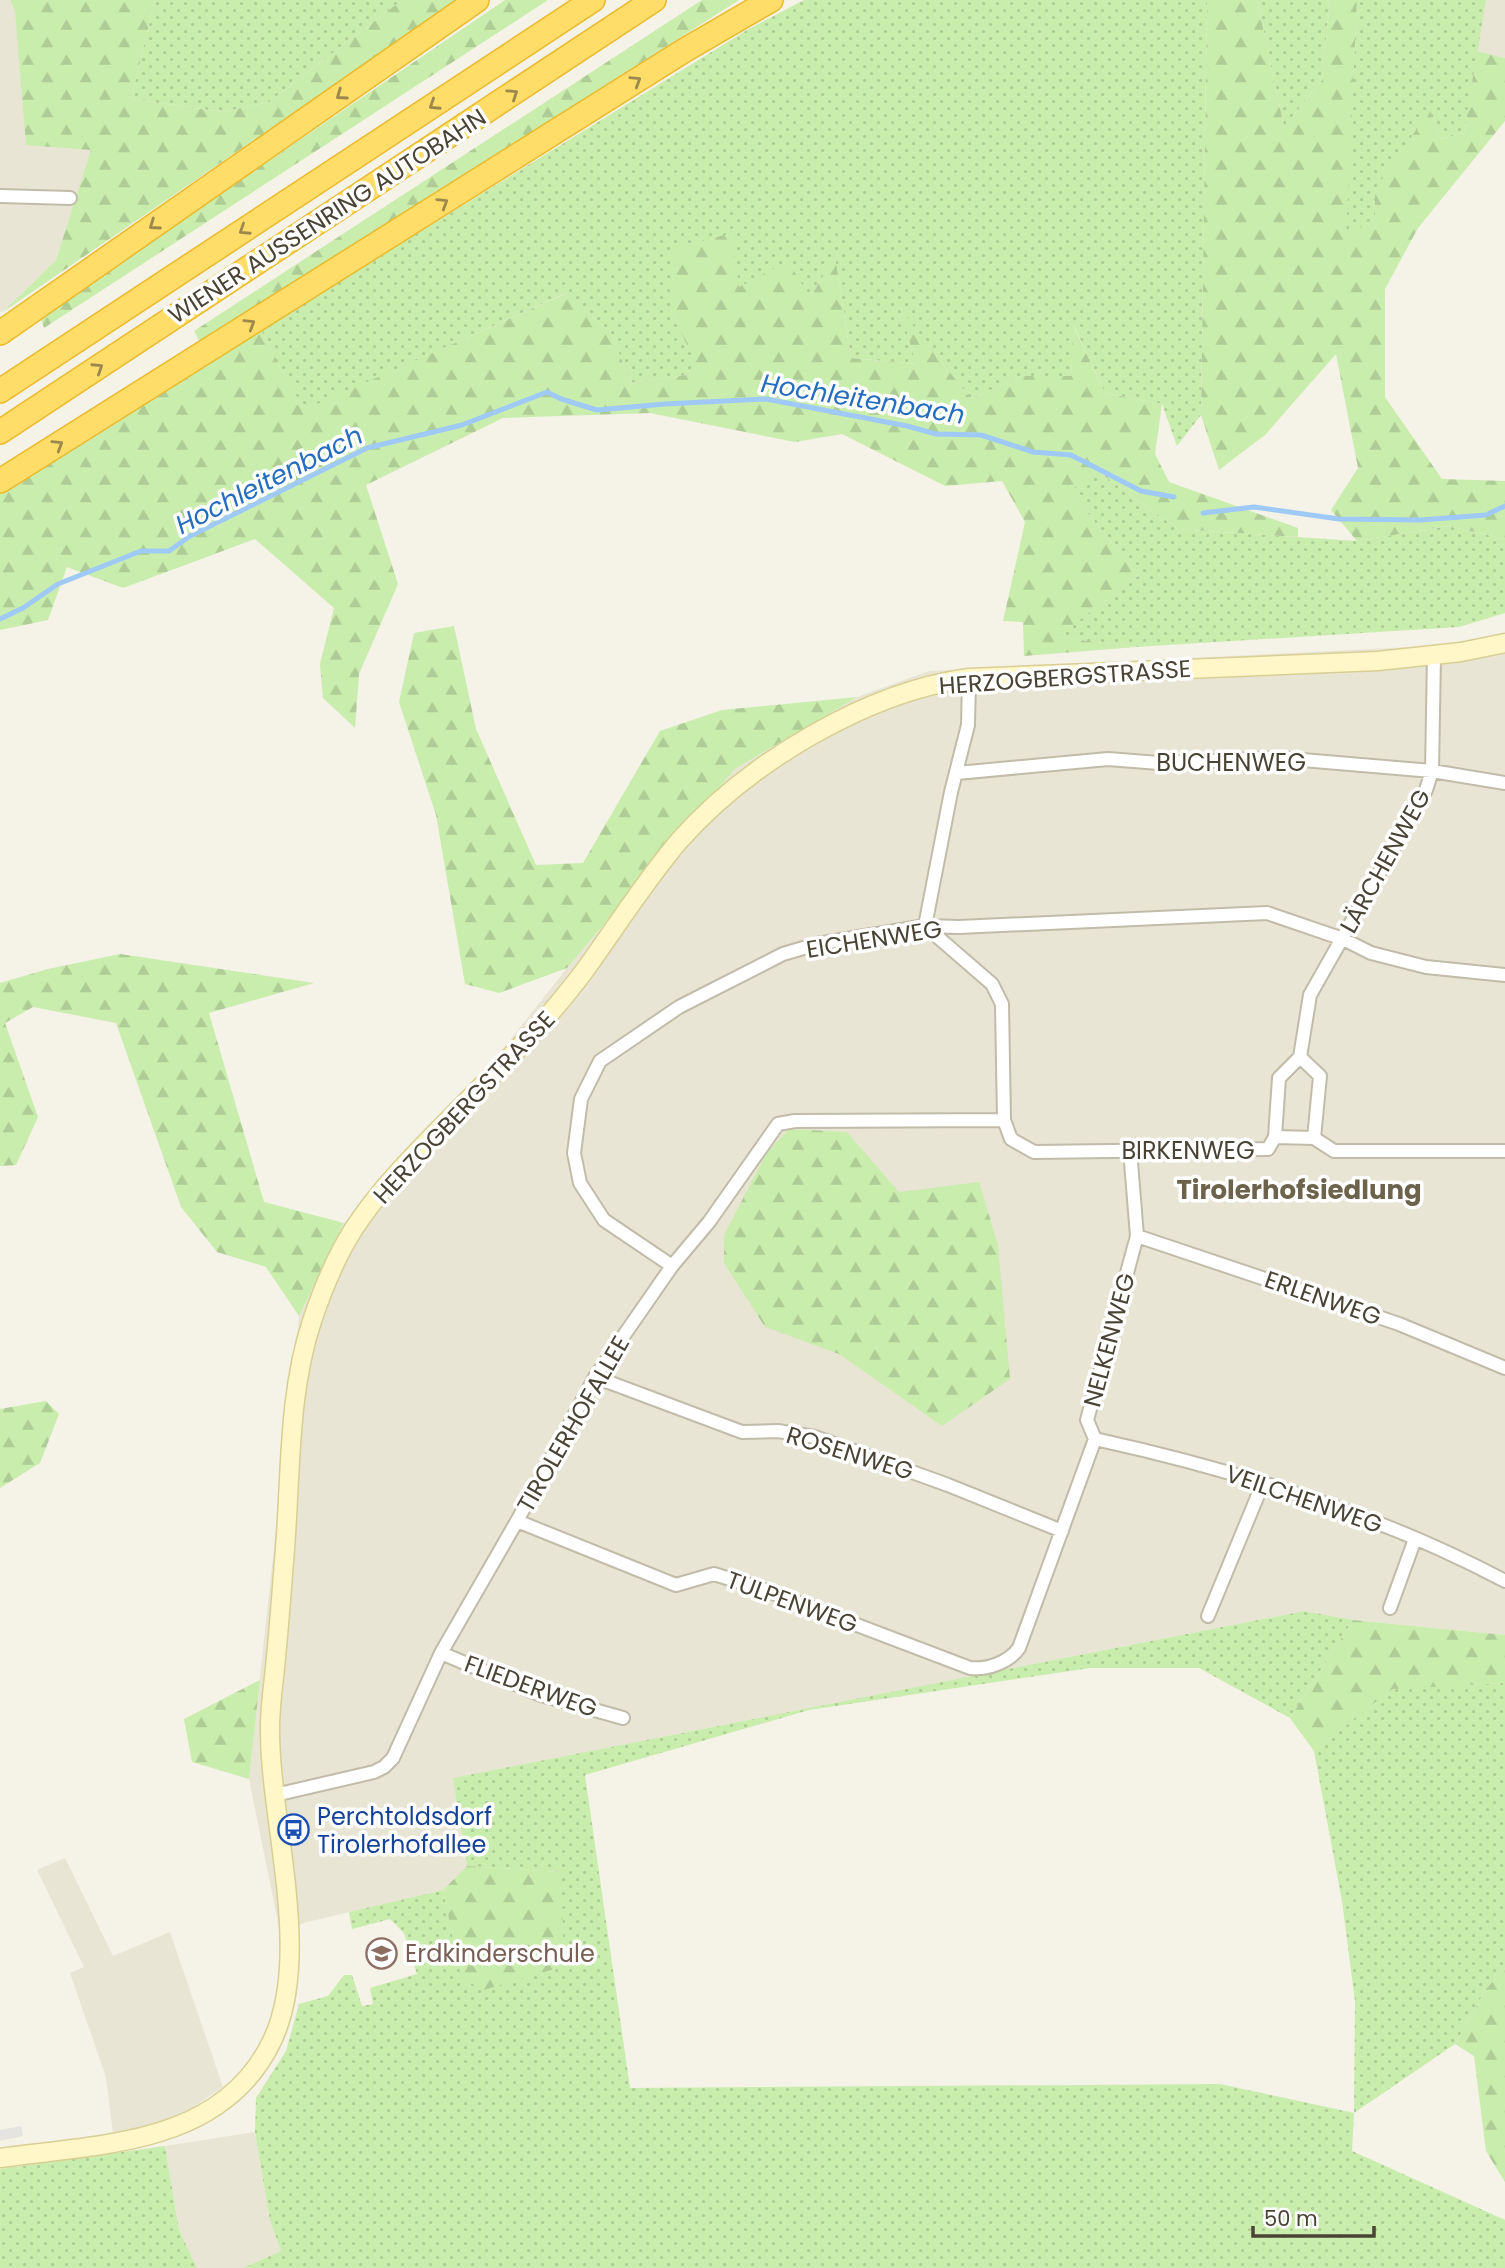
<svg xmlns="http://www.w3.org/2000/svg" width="1505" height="2268" viewBox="0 0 1505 2268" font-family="Poppins,sans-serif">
<defs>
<pattern id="grass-dots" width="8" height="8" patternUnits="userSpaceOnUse" patternTransform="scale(1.75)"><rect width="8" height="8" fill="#c9edad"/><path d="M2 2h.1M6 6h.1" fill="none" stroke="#aecc95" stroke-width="1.8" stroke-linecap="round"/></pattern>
<pattern id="forest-firs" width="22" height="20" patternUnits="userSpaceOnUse" patternTransform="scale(1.75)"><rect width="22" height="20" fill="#c9edad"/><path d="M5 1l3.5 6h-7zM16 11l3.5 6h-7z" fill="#aecc95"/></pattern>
</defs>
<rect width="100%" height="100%" fill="#f5f2e7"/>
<path fill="#e9e5d5" d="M0 0H10L15 12 92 149 56 260 3 312H0Z
M1486 0H1505V58L1477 51Z
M1505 634V1635L1353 1620 1304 1611 454 1778 467 1866 443 1890 303 1923 281 1937 249 1779 299 1316 344 1223 503 1049 567 968 735 769 857 697 929 671 1472 644Z
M65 1858 113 1956 170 1932 223 2087 183 2114 113 2134 106 2077 70 1973 84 1967 37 1870Z
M255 2132 270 2221 281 2251 243 2268H197L179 2230 165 2146Z"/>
<path fill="url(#grass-dots)" d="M155 0H402L269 102 223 112 131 99Z
M804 0H1207L1201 415 1177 446 1162 404 1105 393 1074 326 1071 376H1021L971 399 901 311 917 364 851 358 835 257 810 298 738 287 732 234 670 308 701 373 631 383 610 331 564 294 304 411 261 330 747 30Z
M1257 0H1330L1322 80 1284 127Z
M1357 0H1486L1464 133 1441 139 1430 111 1376 217 1345 239Z
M1097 471 1178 529 1357 541 1448 526 1505 539V613L1459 627 1136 647 1056 637 1138 576 1069 490Z
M1304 1611 1353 1620 1290 1718 1199 1668H1090L809 1710 585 1775 630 2088 1220 2084 1354 2113 1355 2001 1342 1901 1314 1751 1392 1688 1505 1683V1968L1486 1989 1455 2044 1354 2113 1352 2151 1505 2220V2268H243L281 2251 270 2221 255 2132 256 2098 286 2051 299 2004 328 1996 344 1975H352L362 2006 373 2004 370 1988 417 1974 404 1933 390 1919 352 1929 349 1912 443 1890 462 1978 561 1872 467 1866 453 1778Z
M165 2146 179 2230 197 2268H0V2169Z"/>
<path fill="url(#forest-firs)" d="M10 0H155L131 99 223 112 269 102 402 0H458L3 312 56 260 91 150 26 145 15 12Z
M505 0H548L44 328 40 317Z
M702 0H739L201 344 194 331Z
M1207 0H1257L1284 127 1322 80 1330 0H1357L1346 238 1375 217V189L1430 110 1441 139 1464 133 1477 51 1505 58V121L1418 228 1385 289V397L1442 479 1505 481V539L1448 526 1357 541 1331 510 1358 468 1336 354 1265 435 1219 470 1201 415Z
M732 233 739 287 788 261 810 298 835 256 851 358 916 364 900 309 971 399 1021 376H1071L1073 325 1105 393 1162 404 1155 454 1169 482 1298 528V537L1178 529 1097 471 1070 491 1138 576 1057 637 1136 647 1024 656 1023 622 1003 621 1025 522 1002 481 945 486 842 434 795 442 650 413 503 418 366 485 398 584 359 674 355 728 323 698 320 664 334 608 255 539 123 588 67 567 48 620 0 630V493L261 330 304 410 565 294 610 331 631 383 700 373 670 308 672 249Z
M454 626 476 729 536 865 583 863 660 731 722 710 857 697 735 769 567 968 499 993 465 984 436 815 399 702 414 633Z
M120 954 314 983 209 1013 264 1202 344 1223 299 1316 266 1267 217 1252 181 1207 116 1023 33 1007 5 1023 38 1117 16 1165 0 1166V983L48 969Z
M789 1129 847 1132 899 1192 979 1182 998 1245 1010 1379 942 1426 839 1354 765 1327 724 1263V1235L766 1154Z
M46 1401 59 1414 40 1463 0 1488V1409Z
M1353 1620 1505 1635V1683L1392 1689 1314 1751 1290 1718Z
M260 1680 249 1779 192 1762 184 1719Z
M467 1866 561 1872 564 1966 484 1990 461 1978 443 1890Z
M1505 1968V2182L1486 2151 1474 2056 1455 2044 1486 1989Z"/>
<path fill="#e6e4e0" d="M21 2126 23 2136 0 2141V2130Z"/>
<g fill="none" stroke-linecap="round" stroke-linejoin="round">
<path stroke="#9fc9f7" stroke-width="5" d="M1203 513 1254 507 1339 519 1420 520 1486 515 1505 506
M0 619 23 608 58 584 141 551H169L190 536 367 448 462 425 547 392 561 399 597 410 665 404 766 399 907 426 936 434 981 435 1033 452 1071 455 1141 491 1174 497"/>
<defs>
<path id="street" d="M0 196 70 198
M969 678 968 725 951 792 925 926 992 984 1002 1004 1004 1120 1011 1139 1034 1152 1268 1149 1275 1137 1314 1138 1334 1151H1505
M957 773 1108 759 1159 763 1279 758 1432 771 1505 783
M1275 1137 1279 1078 1300 1057
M1314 1138 1320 1076 1300 1057 1310 995 1426 790 1432 771 1434 655
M1137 1236 1399 1324 1505 1368
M672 1266 604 1220 580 1183 574 1153 581 1099 600 1061 679 1007 783 954 817 944 925 926 959 927 1267 913 1343 939 1371 953 1426 967 1505 975
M595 1377 742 1432 778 1431 815 1437 948 1485 1062 1531
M1095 1439C1236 1470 1377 1513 1505 1581
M517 1521 676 1585 714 1574 765 1590 970 1668C988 1670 1009 1662 1019 1648L1095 1439 1087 1420 1137 1236 1130 1150
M1390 1608 1415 1539
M1208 1616 1263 1483
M441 1653 541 1695 623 1718
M275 1795 374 1772 384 1767 393 1758 441 1653 517 1521 595 1377 672 1266 709 1222 778 1124 795 1121 1004 1120"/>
<path id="secondary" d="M0 2158C99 2144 220 2146 271 2043 314 1957 269 1821 270 1727 270 1708 273 1687 275 1668 279 1628 282 1588 285 1548 291 1473 288 1393 312 1321 322 1291 336 1257 353 1230 382 1185 421 1148 458 1110 503 1065 547 1021 585 970 616 927 645 881 679 841 748 763 866 692 969 678L1378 661 1461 652 1505 643"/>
<path id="highway" d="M0 333 477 0
M0 391 593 0
M0 432 654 0
M0 481 685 50 771 0"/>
</defs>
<use href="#street" stroke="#c1bca9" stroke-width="16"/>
<use href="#secondary" stroke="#d9ce93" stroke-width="21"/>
<use href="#highway" stroke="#ebb92c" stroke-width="26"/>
<use href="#street" stroke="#fff" stroke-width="12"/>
<use href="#secondary" stroke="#fff7c7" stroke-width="18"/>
<use href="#highway" stroke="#ffdd68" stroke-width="23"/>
</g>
<defs><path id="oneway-chevron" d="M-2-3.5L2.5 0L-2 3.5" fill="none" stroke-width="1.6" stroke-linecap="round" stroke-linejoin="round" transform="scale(1.75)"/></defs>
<g stroke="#9b884c">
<use href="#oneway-chevron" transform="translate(636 81) rotate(-32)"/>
<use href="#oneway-chevron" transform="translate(513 94) rotate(-34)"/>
<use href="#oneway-chevron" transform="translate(341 95) rotate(145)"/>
<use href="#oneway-chevron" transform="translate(434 105) rotate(147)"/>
<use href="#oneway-chevron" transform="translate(443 203) rotate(-32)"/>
<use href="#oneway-chevron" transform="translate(154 225) rotate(145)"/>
<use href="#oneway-chevron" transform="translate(244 230) rotate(147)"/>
<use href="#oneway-chevron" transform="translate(250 324) rotate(-32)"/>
<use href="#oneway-chevron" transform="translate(98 368) rotate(-33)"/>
<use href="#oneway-chevron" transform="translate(58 445) rotate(-32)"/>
</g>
<defs>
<symbol id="bus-ring" viewBox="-11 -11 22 22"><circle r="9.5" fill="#fff" stroke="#1a4fb4" stroke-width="1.5"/><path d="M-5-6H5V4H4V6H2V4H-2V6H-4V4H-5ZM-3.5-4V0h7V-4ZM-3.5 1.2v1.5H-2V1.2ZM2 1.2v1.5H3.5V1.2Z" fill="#1a4fb4"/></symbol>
<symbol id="school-ring" viewBox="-11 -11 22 22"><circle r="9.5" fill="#fff" stroke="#8d6e63" stroke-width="1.5"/><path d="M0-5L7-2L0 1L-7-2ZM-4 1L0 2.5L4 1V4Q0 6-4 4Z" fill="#8d6e63"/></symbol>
</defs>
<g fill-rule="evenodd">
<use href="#bus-ring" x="276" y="1812" width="35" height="35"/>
<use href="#school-ring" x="364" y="1936" width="35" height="35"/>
</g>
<g text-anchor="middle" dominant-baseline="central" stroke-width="7" stroke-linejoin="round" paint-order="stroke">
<g font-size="24" fill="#494335" stroke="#fff">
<text transform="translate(327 216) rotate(-33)">WIENER AUSSENRING AUTOBAHN</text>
<text transform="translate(1065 677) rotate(-4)">HERZOGBERGSTRASSE</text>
<text x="1231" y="762">BUCHENWEG</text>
<text transform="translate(1385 861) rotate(-61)">LÄRCHENWEG</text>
<text transform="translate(874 939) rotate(-9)">EICHENWEG</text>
<text transform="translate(464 1107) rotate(-47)">HERZOGBERGSTRASSE</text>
<text x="1188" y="1150">BIRKENWEG</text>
<text transform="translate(1323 1298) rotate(19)">ERLENWEG</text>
<text transform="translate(1109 1340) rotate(-75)">NELKENWEG</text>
<text transform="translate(573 1424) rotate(-60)">TIROLERHOFALLEE</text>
<text transform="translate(850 1453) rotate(17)">ROSENWEG</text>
<text transform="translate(1304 1499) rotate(19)">VEILCHENWEG</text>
<text transform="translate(792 1602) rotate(20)">TULPENWEG</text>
<text transform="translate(531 1686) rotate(20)">FLIEDERWEG</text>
</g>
<g font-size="24" fill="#164399" stroke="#fff" text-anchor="start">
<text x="317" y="1816">Perchtoldsdorf<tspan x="317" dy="28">Tirolerhofallee</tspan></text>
</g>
<g font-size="24" fill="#785e54" stroke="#fff" text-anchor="start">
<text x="405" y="1953">Erdkinderschule</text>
</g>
<g font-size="26" font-style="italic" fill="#256dbf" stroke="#fff">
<text transform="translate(863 399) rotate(9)">Hochleitenbach</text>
<text transform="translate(269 480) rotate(-27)">Hochleitenbach</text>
</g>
<g font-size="26" font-weight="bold" fill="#6d634c" stroke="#fff">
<text x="1299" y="1190">Tirolerhofsiedlung</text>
</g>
</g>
<path d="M1253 2226v10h121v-10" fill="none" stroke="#494335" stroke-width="3.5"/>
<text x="1264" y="2226" font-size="21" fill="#494335" stroke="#ffffff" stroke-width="5" paint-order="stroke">50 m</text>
</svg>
